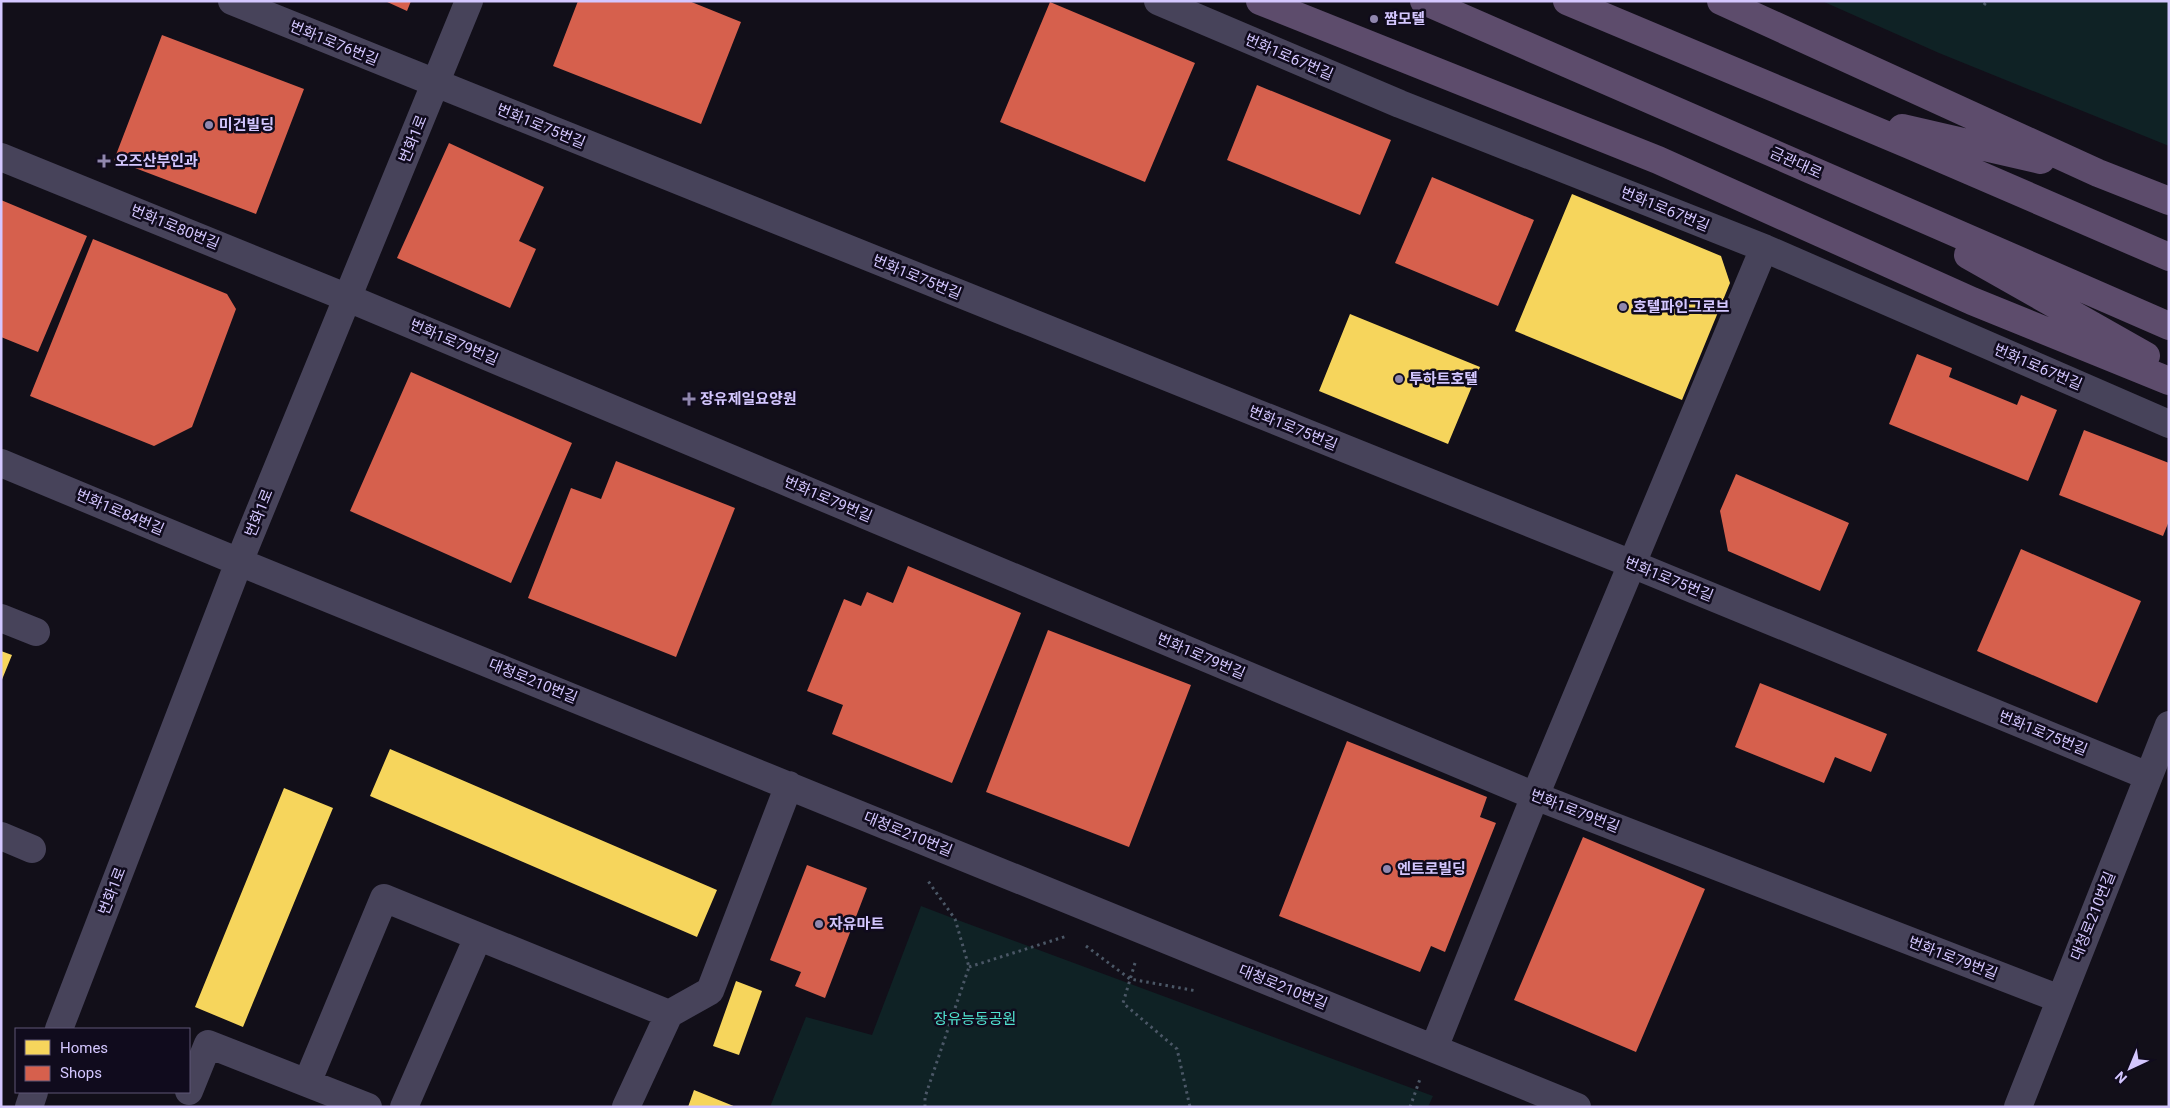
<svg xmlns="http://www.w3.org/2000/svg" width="2170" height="1108" viewBox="0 0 2170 1108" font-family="Roboto,'Noto Sans KR',sans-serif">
<rect width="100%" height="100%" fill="#120f19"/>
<path fill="#0f2225" d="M1822 1H2169V146L1939 53Z
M921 906 955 919 1433 1096 1428 1107H770L806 1017 872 1035Z"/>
<path fill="#f6d55c" d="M1572 194 1721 256 1730 283 1682 400 1515 331Z
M1350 314 1480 367 1448 444 1319 391Z
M1 651 12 655 1 682Z
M390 749 717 890 697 937 370 796Z
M284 788 333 808 243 1027 195 1007Z
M736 981 762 991 739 1055 713 1046Z
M694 1090 736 1107H688Z"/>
<path fill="#d6604d" d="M385 1H411L407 11Z
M578 1H689L741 22 701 124 553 66Z
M1050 2 1195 63 1145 182 1000 122Z
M162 35 304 89 256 214 114 160Z
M1257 85 1391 140 1360 215 1227 160Z
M449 143 544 187 519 241 536 249 510 308 397 258Z
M1432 177 1534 220 1498 306 1395 263Z
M1 200 87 236 38 352 1 337Z
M93 239 227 294 236 309 192 427 154 446 30 396Z
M1917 354 1952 368 1949 377 2017 405 2021 395 2057 410 2028 481 1889 424Z
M411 372 572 443 511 583 350 511Z
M2084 430 2169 463V521L2163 536 2059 495Z
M616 461 735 508 676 657 528 598 571 488 601 499Z
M1736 474 1849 523 1820 591 1728 551 1720 511Z
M2021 549 2141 601 2097 703 1977 651Z
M908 566 1021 613 952 783 832 734 843 705 807 691 844 599 861 606 867 592 893 603Z
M1048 630 1191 685 1129 847 986 792Z
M1760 683 1887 734 1871 772 1835 757 1824 783 1735 747Z
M1347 741 1487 797 1480 817 1496 823 1445 952 1431 946 1420 972 1279 916Z
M1583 837 1705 889 1636 1052 1514 1000Z
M807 865 867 888 825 998 795 986 801 972 770 960Z"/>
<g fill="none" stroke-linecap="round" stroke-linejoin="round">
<path stroke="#4b5766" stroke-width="3" stroke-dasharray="2.5 4" stroke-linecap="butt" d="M1984 5 1987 1
M1086 946 1130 979 1197 991
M1135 963 1123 1003 1177 1049 1190 1107
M969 967 1067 936
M925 1107V1097L969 967 955 919 928 881
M1410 1107 1420 1079"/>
<path stroke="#47435a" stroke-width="28" d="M232 1 1632 564 2148 776
M1158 1 1400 104 1764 248 2169 424
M1 157 348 298 1535 796 2060 999
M1 463 239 562 1577 1107
M1 618 36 632
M1 836 32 849
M59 1029 239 562 469 1
M1434 1048 1535 796 1764 248
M307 1083 384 898 669 1014
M189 1091 208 1044 368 1107
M29 1107 34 1092
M404 1107 478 937
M626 1107 669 1014 710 991 789 785
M2018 1107 2169 725"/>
<path stroke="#5d4c6c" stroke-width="28" d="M1260 1 1658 160 1972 301 2169 381
M1424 1 2169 326
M1567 1 1910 145 2169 257
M1721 1 2098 173 2169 201
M1902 128 2041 160
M1968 255 2146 356"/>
</g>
<g fill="#9087ae" stroke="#100b1d" stroke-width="2">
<circle cx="1374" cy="19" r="5"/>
<circle cx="209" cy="125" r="5"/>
<path d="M101.5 153.5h5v5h5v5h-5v5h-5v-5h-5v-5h5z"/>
<circle cx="1623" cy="307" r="5"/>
<circle cx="1399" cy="379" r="5"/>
<path d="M686.5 391.5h5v5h5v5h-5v5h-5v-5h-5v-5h5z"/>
<circle cx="1387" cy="869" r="5"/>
<circle cx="819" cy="924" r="5"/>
</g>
<g text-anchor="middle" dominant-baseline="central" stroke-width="5" stroke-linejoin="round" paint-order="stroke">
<g font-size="15" font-weight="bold" fill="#d4c7ff" stroke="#100b1d" text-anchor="start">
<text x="1384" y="19">짬모텔</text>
<text x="219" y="125">미건빌딩</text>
<text x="115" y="161">오즈산부인과</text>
<text x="1633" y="307">호텔파인그로브</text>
<text x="1409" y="379">투하트호텔</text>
<text x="700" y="399">장유제일요양원</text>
<text x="1397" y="869">엔트로빌딩</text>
<text x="829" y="924">자유마트</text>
</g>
<g font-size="15" fill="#d4c7ff" stroke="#100b1d">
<text transform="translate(334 43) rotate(22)">번화1로76번길</text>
<text transform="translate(1289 57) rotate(23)">번화1로67번길</text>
<text transform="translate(541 126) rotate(22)">번화1로75번길</text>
<text transform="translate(413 139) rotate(-68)">번화1로</text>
<text transform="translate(1796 163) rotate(24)">금관대로</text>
<text transform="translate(1665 209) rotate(22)">번화1로67번길</text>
<text transform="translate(175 227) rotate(22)">번화1로80번길</text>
<text transform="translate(917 277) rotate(22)">번화1로75번길</text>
<text transform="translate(454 342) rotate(23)">번화1로79번길</text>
<text transform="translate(2038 367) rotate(23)">번화1로67번길</text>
<text transform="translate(1293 428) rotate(22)">번화1로75번길</text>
<text transform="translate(828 499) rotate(23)">번화1로79번길</text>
<text transform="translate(120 512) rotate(23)">번화1로84번길</text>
<text transform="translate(259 513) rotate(-68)">번화1로</text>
<text transform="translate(1669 579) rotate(22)">번화1로75번길</text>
<text transform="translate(1201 656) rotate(23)">번화1로79번길</text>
<text transform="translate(533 681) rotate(22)">대청로210번길</text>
<text transform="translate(2043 733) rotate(22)">번화1로75번길</text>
<text transform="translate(1575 811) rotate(21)">번화1로79번길</text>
<text transform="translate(908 834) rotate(22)">대청로210번길</text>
<text transform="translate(112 891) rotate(-69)">번화1로</text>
<text transform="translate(2093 916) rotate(-68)">대청로210번길</text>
<text transform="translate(1953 958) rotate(21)">번화1로79번길</text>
<text transform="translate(1283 987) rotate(22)">대청로210번길</text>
</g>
<g font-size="15" fill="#50e2cf" stroke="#100b1d">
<text x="975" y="1019">장유능동공원</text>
</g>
</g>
<rect width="2170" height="1108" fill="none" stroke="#d4c7ff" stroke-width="5"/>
<rect x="15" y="1028" width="175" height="65" fill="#100b1d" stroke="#5e5677"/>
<rect x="25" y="1040" width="25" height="15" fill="#f6d55c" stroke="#5e5677"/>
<text x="60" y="1053" font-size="15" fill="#d4c7ff">Homes</text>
<rect x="25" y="1066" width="25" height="15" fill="#d6604d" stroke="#5e5677"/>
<text x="60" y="1078" font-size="15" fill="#d4c7ff">Shops</text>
<g transform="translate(2130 1068) rotate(224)" stroke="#100b1d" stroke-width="4" paint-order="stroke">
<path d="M0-4L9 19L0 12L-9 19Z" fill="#d4c7ff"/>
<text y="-8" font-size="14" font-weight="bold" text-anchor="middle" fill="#d4c7ff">N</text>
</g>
</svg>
